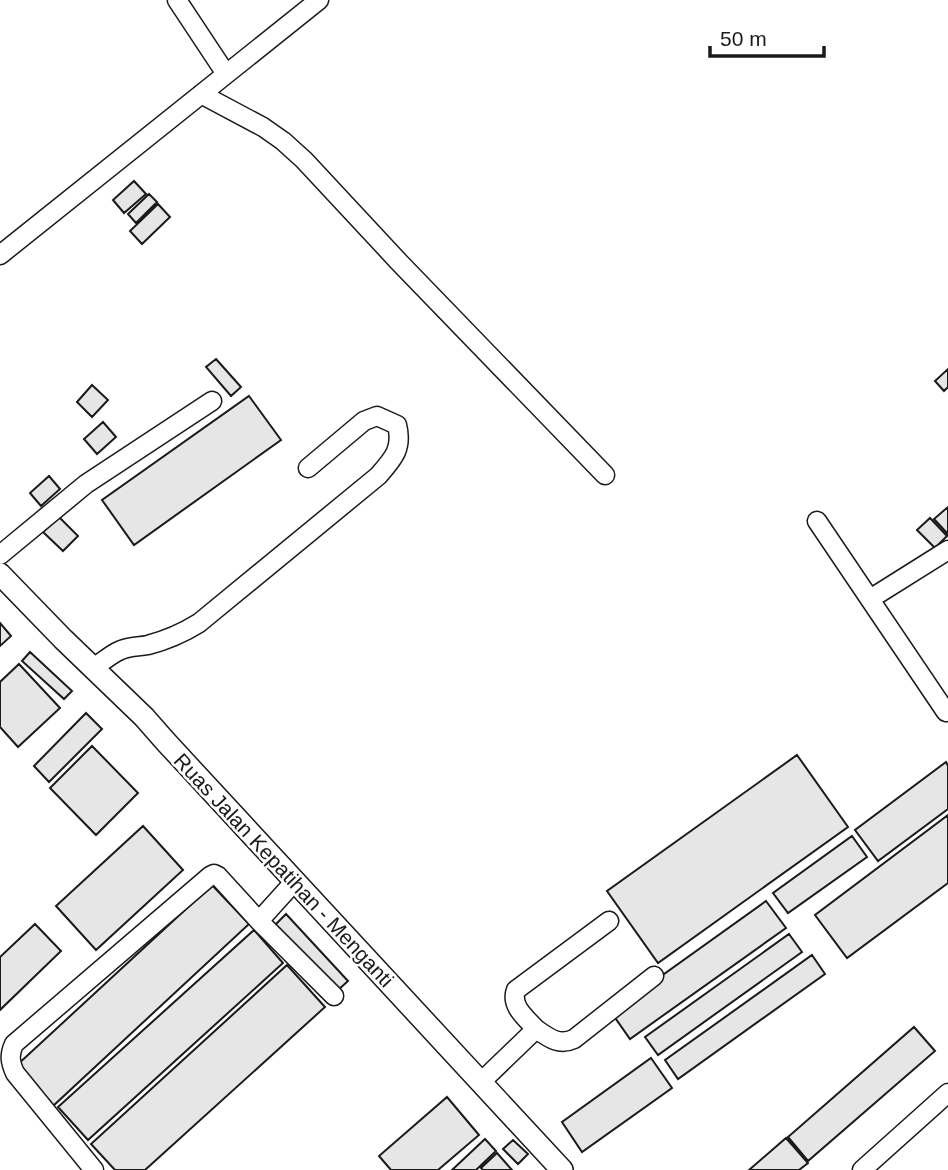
<svg xmlns="http://www.w3.org/2000/svg" width="948" height="1170" viewBox="0 0 948 1170" font-family="Helvetica,sans-serif">
<rect width="100%" height="100%" fill="#fff"/>
<path fill="#e6e6e6" stroke="#1a1a1a" stroke-width="2" d="M134 181 146 194 124 213 113 200Z
M149 194 157 202 136 223 128 214Z
M158 204 170 217 142 244 130 231Z
M216 359 241 387 231 396 206 367Z
M948 369V387L944 391 935 381Z
M92 385 108 400 92 417 77 402Z
M249 396 281 440 134 545 102 500Z
M103 422 116 437 97 454 84 439Z
M49 476 60 489 41 506 30 493Z
M948 507V534L934 519Z
M59 517 78 536 63 551 43 532Z
M930 518 947 536 935 548 917 530Z
M0 623 11 636 0 646Z
M30 652 72 691 64 699 22 661Z
M19 664 60 708 18 747 0 727V682Z
M86 713 102 729 49 782 34 766Z
M92 746 138 793 96 835 50 788Z
M797 755 848 827 658 963 607 891Z
M946 762 948 766V809L878 861 855 830Z
M948 815V883L847 958 815 915Z
M143 826 183 870 96 950 56 906Z
M852 836 867 857 788 913 773 893Z
M212 885 249 924 53 1106 16 1066Z
M766 901 786 928 630 1039 611 1012Z
M286 914 348 981 337 991 275 925Z
M35 924 61 951 0 1010V957Z
M254 930 283 963 88 1140 58 1107Z
M789 934 802 952 658 1055 645 1037Z
M812 955 825 974 678 1079 665 1060Z
M287 965 325 1007 145 1170H115L91 1144Z
M914 1027 935 1051 808 1161 788 1137Z
M651 1058 672 1088 582 1152 562 1122Z
M447 1097 479 1135 438 1170H391L379 1156Z
M786 1138 808 1163 799 1170H749Z
M485 1139 496 1151 476 1170H452Z
M513 1140 528 1154 518 1164 503 1149Z
M497 1153 512 1170H483L481 1168Z"/>
<g fill="none" stroke-linecap="round" stroke-linejoin="round">
<defs>
<path id="minor" d="M177 0 226 74
M201 94 263 127 283 141 304 160 398 261 605 475
M0 255 319 0
M817 521 946 712
M0 555 86 484 212 401
M870 599 948 550
M94 668C102 662 111 654 121 650 130 646 139 647 148 645 167 640 183 633 199 623L378 476C393 459 403 449 397 425L377 416 364 421 308 468
M295 881 259 921 334 996
M536 1029C526 1018 510 1006 516 990L609 921
M481 1082 536 1029C549 1038 559 1046 574 1039L654 976
M94 1170 15 1073C10 1062 9 1055 14 1044L210 876 214 874 218 876 259 921
M862 1170 948 1093"/>
<path id="major" d="M0 574 63 639 144 717 166 742 562 1170"/>
</defs>
<use href="#minor" stroke="#1a1a1a" stroke-width="21"/>
<use href="#major" stroke="#1a1a1a" stroke-width="24"/>
<use href="#minor" stroke="#fff" stroke-width="18"/>
<use href="#major" stroke="#fff" stroke-width="21"/>
</g>
<g text-anchor="middle" dominant-baseline="central" stroke-width="5" stroke-linejoin="round" paint-order="stroke">
<g font-size="21" fill="#1a1a1a" stroke="#fff">
<text transform="translate(284 870) rotate(47)">Ruas Jalan Kepatihan - Menganti</text>
</g>
</g>
<path d="M710 46v10h114v-10" fill="none" stroke="#1a1a1a" stroke-width="3.5"/>
<text x="720" y="46" font-size="21" fill="#1a1a1a" stroke="#ffffff" stroke-width="5" paint-order="stroke">50 m</text>
</svg>
